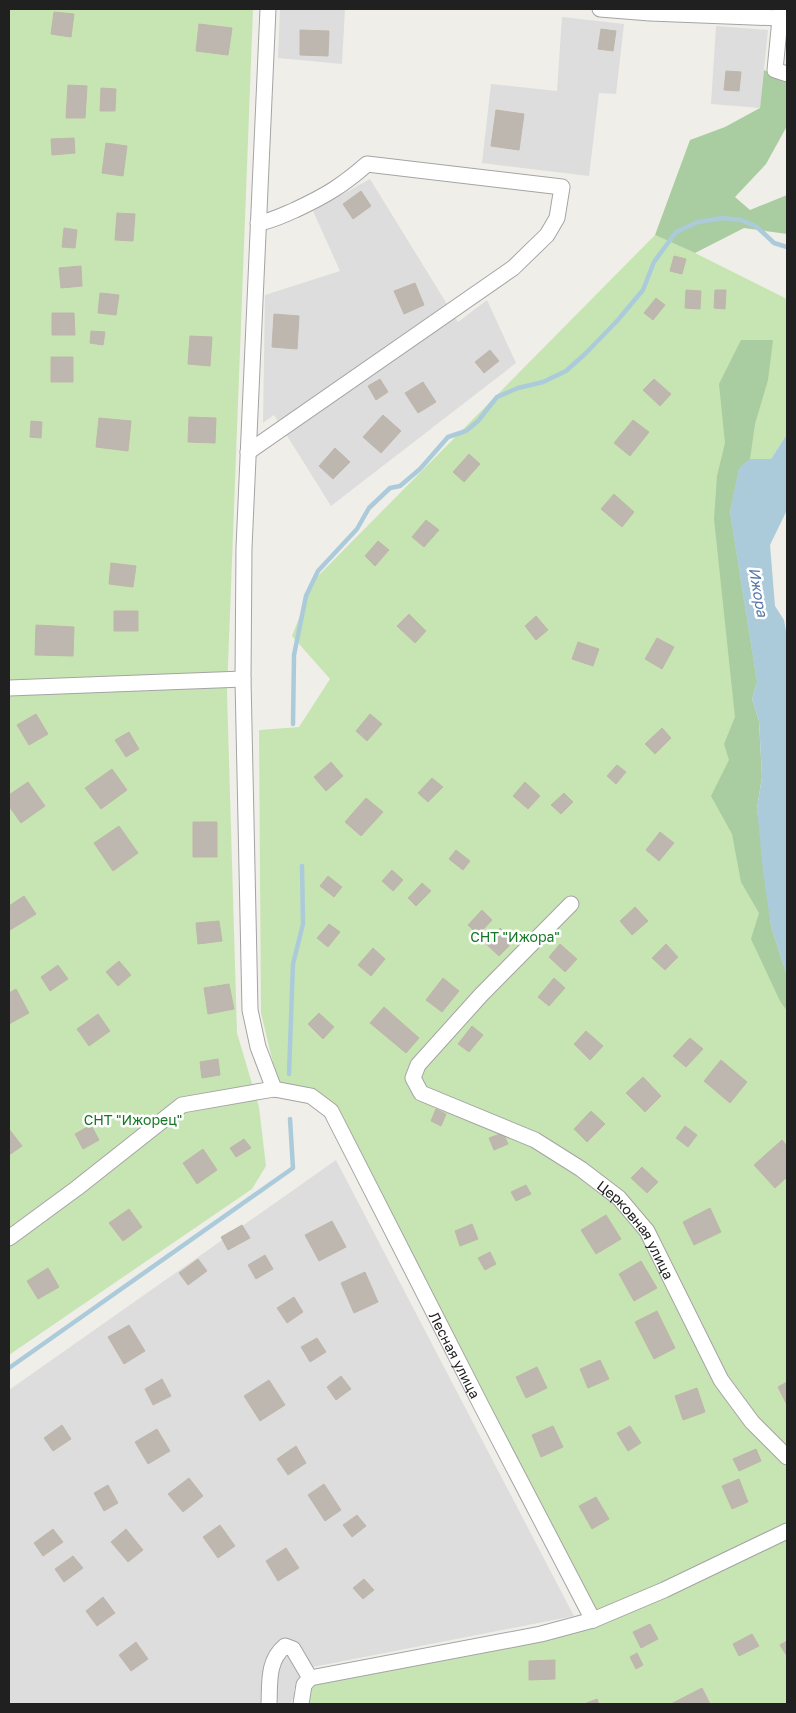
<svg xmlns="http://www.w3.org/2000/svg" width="796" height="1713" viewBox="0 0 796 1713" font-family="'Golos Text',sans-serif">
<rect width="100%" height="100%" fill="#f0eee8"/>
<path fill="#dedddd" d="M280 9H345L342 64 278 58Z
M562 17 624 24 616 94 599 93 589 176 482 163 491 84 557 91Z
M716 26 768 30 760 108 711 104Z
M370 179 458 322 487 300 516 363 331 506 274 415 263 423 265 295 340 271 313 211Z
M336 1160 574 1616 313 1667 302 1683 294 1689V1697L290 1704H9V1390Z"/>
<path fill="#c7e5b2" d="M9 9H253L227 692 237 1033 259 1107 266 1166 252 1189 9 1355Z
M655 235 695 253 785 298 787 303V434L771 459H750L757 682 752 699 757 808 771 926 787 976V1704H301L304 1685 593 1620 331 1111 274 1089 273 1063 261 1013 259 730 299 727 330 679 292 636 314 580Z"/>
<path fill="#a9cca0" d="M764 70 787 81V126L766 164 735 197 750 210 787 195V234L744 228 695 253 655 235 690 140 725 127 760 108Z
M741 340H773L768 380 755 424 750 459 739 469 730 512 757 682 752 699 759 721 762 777 757 808 771 926 787 976V1011L780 1001 751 939 759 913 741 882 732 834 711 796 729 760 724 744 735 717 714 519 717 476 725 443 719 384Z"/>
<path fill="#accbda" d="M787 434V510L770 545 775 606 784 620 787 637V976L771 926 763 871 757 808 762 777 759 721 752 699 757 682 730 512 739 468 750 459H771Z"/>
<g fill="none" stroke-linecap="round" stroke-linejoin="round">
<path stroke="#accbda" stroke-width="4.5" d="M293 724 294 655 306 596 318 571 357 529 369 508 390 488 400 486 420 469 448 437 466 431 478 421 497 397 518 388 543 382 566 371 585 354 617 321 643 290 654 262 676 232 698 222 723 218 741 220 757 227 774 243 787 247
M289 1074 293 964 303 924 302 866
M9 1368 293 1168 290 1119"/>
</g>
<path fill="#bdb7b0" stroke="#c0b6ab" d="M54 12 74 14 71 37 51 34Z
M199 24 232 28 228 55 196 51Z
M601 29 616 31 613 51 598 49Z
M300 30 329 31 328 56 300 55Z
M726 71 741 72 739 91 724 90Z
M68 85 87 86 85 118H66Z
M101 88 116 89 115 111H100Z
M496 110 524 114 519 150 491 146Z
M74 138 75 153 52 155 51 139Z
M106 143 127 146 123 176 102 173Z
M361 191 371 206 353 219 343 204Z
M117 213 135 214 133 241 115 240Z
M64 228 77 230 75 248 62 247Z
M674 256 686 259 682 274 670 271Z
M81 266 82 286 61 288 59 268Z
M415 283 424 305 404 314 394 291Z
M686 290 701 291 700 309 685 308Z
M715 290H726L725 309 714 308Z
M100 293 119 295 116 315 98 313Z
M656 298 665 305 653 320 644 313Z
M52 313H74L75 335H52Z
M274 314 299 316 297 349 272 347Z
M91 331 105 332 103 345 90 343Z
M190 336 212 337 210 366 188 364Z
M490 350 499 361 484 373 475 362Z
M51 357H73V382H51Z
M380 379 388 392 376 400 368 386Z
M654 379 671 394 660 406 643 390Z
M423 382 436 402 418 413 405 393Z
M383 415 401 431 381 453 363 437Z
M189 417 216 418 215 443 188 442Z
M99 418 131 421 128 451 96 447Z
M633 420 649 432 630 456 614 443Z
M31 421 42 422 41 438 30 437Z
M335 448 350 462 333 479 319 466Z
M469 454 480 464 464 482 453 472Z
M614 494 634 512 622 527 601 509Z
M426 520 439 530 424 547 412 537Z
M378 541 389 550 375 566 365 556Z
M111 563 136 566 133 587 109 584Z
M114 611H138V631H114Z
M409 614 426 631 415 643 397 626Z
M536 616 548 630 536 640 525 626Z
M36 625 74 627 73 656 35 655Z
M657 638 674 647 662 669 645 659Z
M578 642 599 649 593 666 572 659Z
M36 714 48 734 29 745 17 725Z
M370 714 382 724 367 741 356 731Z
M662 728 671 738 655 754 645 744Z
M129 732 139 749 126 757 115 740Z
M331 762 343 776 326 791 314 777Z
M617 765 626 772 616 784 607 776Z
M112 769 127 790 101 809 85 788Z
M432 778 443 787 428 802 418 793Z
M28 782 45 806 21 823 9 806V795Z
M525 782 540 796 528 809 513 796Z
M564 793 573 802 561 814 551 805Z
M366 798 383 812 361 836 345 822Z
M193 822H217V857H193Z
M119 826 138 853 113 871 94 843Z
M660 832 674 843 659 861 646 850Z
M456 850 470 861 463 870 449 859Z
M392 870 403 880 393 891 382 881Z
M328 876 342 887 334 897 320 886Z
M422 883 431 891 416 906 408 898Z
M24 896 36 914 10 930 9 928V906Z
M635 907 648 921 632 935 620 921Z
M482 910 492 920 478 935 468 925Z
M219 921 222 941 198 944 196 923Z
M329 924 340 932 328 947 317 938Z
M500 928 514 941 499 956 485 943Z
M560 944 577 959 565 972 549 957Z
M666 944 678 957 665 970 652 958Z
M373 948 385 959 371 976 358 965Z
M119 961 131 975 118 986 106 972Z
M58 965 68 979 50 991 41 977Z
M443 978 459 991 442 1012 426 1000Z
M554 978 565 988 549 1006 538 997Z
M229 984 234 1009 208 1014 204 988Z
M16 989 29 1013 9 1024V993Z
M384 1007 419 1038 406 1053 370 1023Z
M319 1013 334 1027 323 1039 308 1024Z
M98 1014 110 1031 89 1046 77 1029Z
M472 1026 483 1035 469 1052 458 1044Z
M586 1031 603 1046 590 1060 574 1044Z
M690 1038 703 1049 686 1067 673 1056Z
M218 1059 220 1075 202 1078 200 1062Z
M721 1060 747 1082 730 1103 704 1081Z
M643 1077 661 1096 645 1112 626 1093Z
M436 1109 446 1114 441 1126 431 1121Z
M591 1111 605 1124 587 1142 574 1129Z
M91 1125 99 1140 83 1149 75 1134Z
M685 1126 697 1135 688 1147 676 1138Z
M9 1129 22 1146 9 1155Z
M503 1133 508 1144 494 1150 489 1138Z
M244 1139 251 1148 236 1157 230 1148Z
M782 1140 787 1146V1177L775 1188 754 1165Z
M203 1149 217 1170 197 1184 183 1163Z
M642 1167 658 1182 647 1193 631 1178Z
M526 1185 531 1194 516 1201 511 1192Z
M710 1208 721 1232 694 1245 683 1222Z
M129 1209 142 1227 123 1241 109 1223Z
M606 1215 621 1239 596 1254 581 1230Z
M332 1221 346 1247 319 1261 305 1235Z
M472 1224 478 1239 460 1246 455 1231Z
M242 1225 250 1238 228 1250 221 1237Z
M490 1252 496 1264 485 1270 478 1258Z
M265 1255 273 1269 256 1279 248 1265Z
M198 1259 207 1271 188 1285 179 1273Z
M641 1261 657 1288 634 1301 619 1274Z
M48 1268 59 1287 38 1299 27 1281Z
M365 1272 378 1302 354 1313 341 1283Z
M294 1297 303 1312 287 1323 277 1308Z
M657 1311 675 1348 654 1359 635 1322Z
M129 1325 145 1351 124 1364 108 1337Z
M317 1338 326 1352 310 1362 301 1347Z
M600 1360 609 1379 588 1388 580 1369Z
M537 1367 547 1388 526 1398 516 1377Z
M341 1376 351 1389 336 1400 327 1387Z
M162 1379 171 1396 153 1405 145 1389Z
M269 1380 285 1405 260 1421 244 1396Z
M787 1382V1405L778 1387Z
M697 1388 705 1412 683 1420 675 1396Z
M62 1425 71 1439 53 1451 44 1438Z
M553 1426 563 1447 541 1457 532 1435Z
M630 1426 641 1443 628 1451 617 1433Z
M157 1429 170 1451 148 1464 135 1442Z
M296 1446 306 1463 288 1475 277 1459Z
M756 1449 761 1461 739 1471 733 1459Z
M189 1478 203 1496 183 1512 168 1494Z
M739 1479 748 1502 732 1509 722 1486Z
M324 1484 341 1510 325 1521 308 1495Z
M108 1485 118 1503 104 1511 94 1493Z
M596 1497 609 1519 592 1529 579 1506Z
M357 1515 366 1526 352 1537 343 1525Z
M220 1525 235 1546 218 1558 203 1537Z
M53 1529 63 1542 43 1556 34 1543Z
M126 1529 143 1550 128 1562 111 1542Z
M286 1548 299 1568 278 1581 266 1561Z
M73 1556 83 1568 64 1582 55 1569Z
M364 1579 374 1590 363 1599 353 1588Z
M103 1597 115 1613 97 1626 86 1611Z
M650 1624 658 1639 641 1648 633 1632Z
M752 1634 759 1646 739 1656 733 1644Z
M787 1641V1656L780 1645Z
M136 1642 148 1659 131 1671 119 1655Z
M637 1653 643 1665 636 1669 630 1657Z
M555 1660V1679L529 1680V1661Z
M702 1688 710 1704H671Z
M597 1699 599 1704H584Z"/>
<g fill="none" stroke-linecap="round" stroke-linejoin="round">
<defs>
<g id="minor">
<path d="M268 9 244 548 243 679 250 1010 258 1047 274 1089"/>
<path d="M600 9 650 13 780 18"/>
<path d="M781 9 775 70 787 74"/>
<path d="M248 452 513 268 547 235 557 218 562 187 367 164C342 186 325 196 295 210 283 215 272 221 258 223"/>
<path d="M9 688 243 679"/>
<path id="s1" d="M571 904 481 995 418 1065 413 1078 421 1093 535 1140 581 1169 619 1198 647 1231 721 1380 752 1422 787 1457"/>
<path id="s2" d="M9 1238 77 1188 182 1105 274 1089 311 1096 331 1111 482 1407 593 1620"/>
<path d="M310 1678 541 1634 593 1620 664 1590 787 1531"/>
<path d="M269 1704C270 1683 267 1661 285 1646L293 1649 310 1678"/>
<path d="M301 1704 304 1685 310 1678"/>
</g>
</defs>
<use href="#minor" stroke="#a4a4a4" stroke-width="17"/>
<use href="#minor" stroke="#fff" stroke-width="15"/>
</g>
<g text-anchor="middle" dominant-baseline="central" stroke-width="5" stroke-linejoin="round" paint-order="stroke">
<g font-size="14" fill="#157726" stroke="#fff">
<text x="515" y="936">СНТ "Ижора"</text>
<text x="133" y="1119">СНТ "Ижорец"</text>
</g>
<g font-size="14" fill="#202020" stroke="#fff">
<text stroke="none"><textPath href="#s1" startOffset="514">Церковная улица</textPath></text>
<text stroke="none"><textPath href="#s2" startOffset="648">Лесная улица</textPath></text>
</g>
<g font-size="15" font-style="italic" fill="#5477a9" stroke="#fff">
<text transform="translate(759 592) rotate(80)">Ижора</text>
</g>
</g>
<rect width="796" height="1713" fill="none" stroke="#202020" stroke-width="20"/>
</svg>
